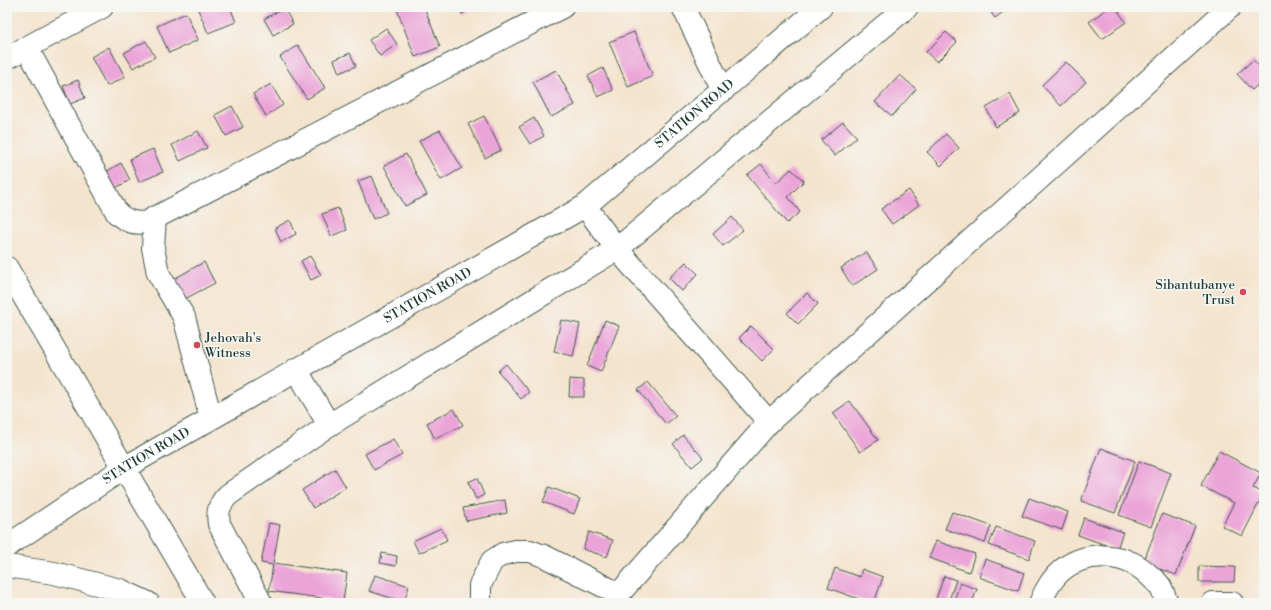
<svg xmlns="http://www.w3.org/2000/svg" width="1271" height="610" viewBox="0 0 1271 610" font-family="'Libre Bodoni',serif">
<rect width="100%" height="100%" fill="#f6f6f2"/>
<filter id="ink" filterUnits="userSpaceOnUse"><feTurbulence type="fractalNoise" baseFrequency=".025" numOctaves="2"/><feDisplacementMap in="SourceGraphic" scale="8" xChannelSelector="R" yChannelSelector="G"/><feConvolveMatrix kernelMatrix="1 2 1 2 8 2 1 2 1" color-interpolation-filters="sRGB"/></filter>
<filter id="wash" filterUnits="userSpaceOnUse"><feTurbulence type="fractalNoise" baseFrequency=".012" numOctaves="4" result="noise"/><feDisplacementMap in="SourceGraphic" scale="16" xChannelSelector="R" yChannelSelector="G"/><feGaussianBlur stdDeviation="0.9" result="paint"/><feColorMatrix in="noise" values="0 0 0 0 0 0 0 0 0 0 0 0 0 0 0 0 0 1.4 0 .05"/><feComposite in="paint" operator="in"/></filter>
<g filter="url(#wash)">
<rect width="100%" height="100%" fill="#f4e4ce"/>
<g id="blocks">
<path fill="#eba4d8" d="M197 7H230L236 22 208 33Z
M396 7H424L440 47 415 57Z
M458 7H475L462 14Z
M987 7H1010L995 18Z
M1109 7H1115L1126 22 1102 39 1089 22Z
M284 8 293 24 273 35 264 19Z
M186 13 198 40 169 53 157 26Z
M386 28 397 44 380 56 369 40Z
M634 32 653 76 628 87 609 42Z
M946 32 957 42 937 62 926 52Z
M146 41 155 57 133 68 124 53Z
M298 45 325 88 307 99 280 57Z
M109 47 125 77 107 86 91 57Z
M350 53 356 66 339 73 334 60Z
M1253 60 1264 71V79L1252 90 1237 74Z
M1066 62 1086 82 1061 106 1042 85Z
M603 68 613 90 598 97 588 76Z
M556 70 575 105 551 117 533 82Z
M900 75 916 89 892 116 875 102Z
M78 80 85 98 70 104 63 86Z
M271 84 283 105 266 116 253 94Z
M1010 94 1020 113 996 127 986 108Z
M232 106 243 127 226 136 215 115Z
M484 116 501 150 485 158 468 124Z
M534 118 544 136 530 144 519 127Z
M843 122 857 137 835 156 821 140Z
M440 130 462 168 441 180 419 141Z
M198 131 207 148 180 161 172 145Z
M946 134 959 148 941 166 927 152Z
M153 149 163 172 139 182 130 159Z
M406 154 427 195 405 206 384 166Z
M121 163 130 180 112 190 104 173Z
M761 164 776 183 791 169 804 181 788 197 800 212 787 223 747 175Z
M372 176 387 213 373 219 358 181Z
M909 190 919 205 892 224 881 209Z
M338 208 347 230 331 236 322 214Z
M732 217 743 230 723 246 713 234Z
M290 220 296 234 281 242 275 228Z
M866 252 878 269 852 286 841 268Z
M310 256 321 275 311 280 301 261Z
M204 262 215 283 183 300 172 280Z
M686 262 698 274 682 291 669 278Z
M807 293 818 304 798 324 787 313Z
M561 320 580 324 573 356 554 352Z
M605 320 619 326 601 372 587 366Z
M751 326 774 349 762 361 739 338Z
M506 364 529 392 521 399 498 371Z
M570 379 584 380V397H569Z
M648 382 676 416 666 424 638 390Z
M850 401 878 440 860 452 833 413Z
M454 409 463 425 435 439 427 423Z
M683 435 703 458 692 467 673 444Z
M393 439 402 455 374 470 365 454Z
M1101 448 1135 461 1115 513 1081 501Z
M1219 451 1261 473 1253 488 1264 493 1242 536 1222 526 1234 503 1201 486Z
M1139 461 1171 473 1151 527 1119 515Z
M335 469 346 487 313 508 302 490Z
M477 478 484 495 476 499 468 482Z
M549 487 580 499 574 514 543 502Z
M1029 498 1068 512 1062 530 1022 516Z
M505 500 507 513 466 521 463 508Z
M952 512 991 526 985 543 945 529Z
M1162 514 1195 526 1176 575 1143 563Z
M1084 518 1123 532 1117 549 1078 535Z
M269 523 280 525 273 563 347 573 343 601 269 591 273 565 261 563Z
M996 527 1035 541 1029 559 989 545Z
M441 528 447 540 419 553 413 541Z
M589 532 613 540 607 557 583 549Z
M936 541 975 554 969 572 929 558Z
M382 553 397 556 396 566 380 563Z
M985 559 1024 573 1018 591 979 577Z
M1199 566 1235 567 1234 582H1199Z
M835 568 860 577 862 569 883 577 874 603H870L828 588Z
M375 575 409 586 404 602 369 591Z
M944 576 956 580 948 603 936 599Z
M960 583 977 589 972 603H959L954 601Z"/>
</g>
</g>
<g filter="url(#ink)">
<use href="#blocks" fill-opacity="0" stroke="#3f564b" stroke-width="1"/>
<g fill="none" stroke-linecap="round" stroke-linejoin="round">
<defs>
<g id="minor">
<path d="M683 7 723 91"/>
<path d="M27 48 117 213C127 222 135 224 147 222L562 7"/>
<path d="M7 58 102 7"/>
<path d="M585 206 617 249 769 422"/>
<path d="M155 217 153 248 158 273 184 317 211 418"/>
<path d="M7 268 203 603"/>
<path d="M296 369 329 425"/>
<path id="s1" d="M7 546 124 468 585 206 821 7"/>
<path d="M7 566 54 573 120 590 148 603"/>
<path d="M261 603 219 524C217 512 219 504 228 495L329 425 617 249 907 7"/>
<path d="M481 603 480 597V585L492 561 503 554 515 551H530L544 556 619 594"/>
<path d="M615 603 619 594 769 422 1230 7"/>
<path d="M1040 603C1045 591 1051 579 1062 570 1089 549 1128 553 1151 577 1154 580 1158 583 1160 586 1163 591 1165 598 1167 603"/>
<path d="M1213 603H1232"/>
</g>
</defs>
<use href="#minor" stroke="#3f564b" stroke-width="24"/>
<use href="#minor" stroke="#fff" stroke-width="22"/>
</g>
</g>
<g fill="#d1495b" stroke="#f6f6f2" stroke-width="1.5">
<circle cx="1243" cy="292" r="4"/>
<circle cx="197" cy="345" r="4"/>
</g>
<g text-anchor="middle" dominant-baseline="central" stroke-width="3" stroke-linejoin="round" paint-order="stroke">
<g font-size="13" fill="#1f3d34" stroke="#f6f6f2">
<text stroke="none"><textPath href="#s1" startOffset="814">STATION ROAD</textPath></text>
<text stroke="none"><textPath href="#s1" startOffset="490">STATION ROAD</textPath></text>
<text stroke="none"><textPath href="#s1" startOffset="166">STATION ROAD</textPath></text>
</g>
<g font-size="13" fill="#1f3d34" stroke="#f6f6f2" text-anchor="end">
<text x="1235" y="285">Sibantubanye<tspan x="1235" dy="15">Trust</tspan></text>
<text x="205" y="338" text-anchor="start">Jehovah's<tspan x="205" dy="15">Witness</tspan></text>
</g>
</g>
<rect width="1271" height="610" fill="none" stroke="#f6f6f2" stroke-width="24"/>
</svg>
